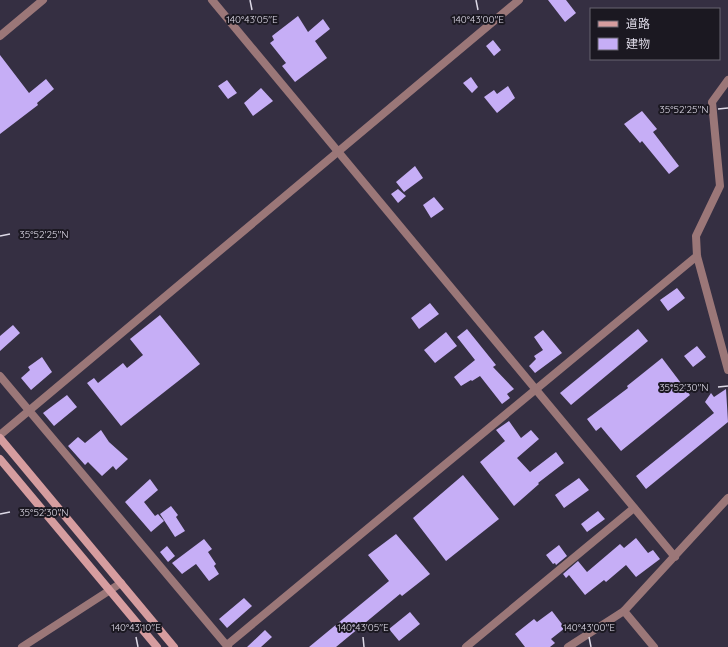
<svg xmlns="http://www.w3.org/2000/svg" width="728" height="647" viewBox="0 0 728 647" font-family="Quicksand,'Noto Sans JP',sans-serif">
<rect width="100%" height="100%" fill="#352f42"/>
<path fill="#c6aef6" d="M548 0H566L576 13 565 22Z
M298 16 308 32 323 19 330 29 315 41 327 58 295 82 282 66 286 63 270 43 274 40 272 36Z
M493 40 501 50 494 56 486 46Z
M0 55 29 93 46 79 54 89 37 103 38 105 0 134Z
M471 77 478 87 472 93 463 83Z
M227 80 237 93 228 99 218 86Z
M508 86 515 98 497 113 484 97 494 90 497 94Z
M261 88 273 101 253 116 244 103Z
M642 111 657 129 653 132 679 166 669 174 642 141 640 143 624 124Z
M415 166 423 178 404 192 396 182Z
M398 189 406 196 398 203 391 194Z
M434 197 444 209 431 218 423 205Z
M677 288 685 298 668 311 660 300Z
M430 303 439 314 419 329 411 318Z
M160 315 200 364 121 426 87 383 94 378 98 383 123 363 127 368 143 355 130 339Z
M13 325 20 333 0 351V336Z
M467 329 496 365 493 367 514 389 507 394 510 398 502 404 480 376 472 381 471 380 461 386 454 377 475 360 457 337Z
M638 329 648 341 571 405 560 393Z
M543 330 562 353 535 373 529 366 536 359 534 356 543 350 534 337Z
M446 332 457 346 435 363 424 350Z
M697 346 706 357 693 367 684 356Z
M42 357 52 372 31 390 21 378 30 370 28 367Z
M662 358 690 395 621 451 601 427 596 431 587 419 628 388 627 386Z
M726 389 728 422 646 489 636 476 714 413 705 402 711 393 714 397Z
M67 395 77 407 54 426 43 413Z
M509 421 521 438 531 430 539 439 517 458 530 472 556 452 564 463 538 483 539 484 514 506 480 462 505 441 496 430Z
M101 430 109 442 128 459 116 470 113 466 102 476 88 462 85 465 68 446 78 437 85 443Z
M463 475 499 519 446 561 413 518Z
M579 478 589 490 564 508 555 495Z
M150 479 158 490 144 502 155 516 158 514 164 521 151 532 125 502Z
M171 506 178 515 176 517 185 531 175 537 160 514Z
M598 511 605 519 587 532 581 524Z
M396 534 430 574 402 596 400 594 336 647H309L389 581 368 555Z
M636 538 648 553 653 550 660 559 636 577 626 565 606 582 604 580 585 595 569 575 566 578 563 574 578 561 587 572 620 544 624 548Z
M204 539 212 549 208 552 216 564 214 566 219 574 209 581 196 564 182 574 172 563Z
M559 545 567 556 556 565 555 563 553 564 546 555Z
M167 546 175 556 168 562 160 552Z
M244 598 252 606 227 628 219 619Z
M552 611 565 628 551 639 555 643 550 647H525L515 634 534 619 537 622Z
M410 612 420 624 399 641 389 629Z
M265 630 272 637 261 647H247Z"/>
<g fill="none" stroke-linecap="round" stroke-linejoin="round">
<path stroke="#9b7778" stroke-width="8" d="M0 36 43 0
M728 80 712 102 720 186 696 236 697 256 728 370
M0 376 228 647
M0 435 519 0
M624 611 654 647
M227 645 697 256
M22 647 121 583
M466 647 634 508"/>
<path stroke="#9b7778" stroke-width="8" d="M212 0 675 557
M568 647 624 611 728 498"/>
<path stroke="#d69d9f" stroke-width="8" d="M0 438 174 647
M0 459 157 647"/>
</g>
<path fill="none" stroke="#ddd9e6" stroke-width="1.5" d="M250 0 252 10M476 0 478 10M718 109 728 108M0 236 10 234M718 387 728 386M0 514 10 512M136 637 138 647M363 637 364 647M589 637 591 647"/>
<g font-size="10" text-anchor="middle" fill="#ddd9e6" stroke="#1b1821" stroke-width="4" stroke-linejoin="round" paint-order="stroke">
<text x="252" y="23">140°43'05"E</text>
<text x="478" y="23">140°43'00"E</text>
<text x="684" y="113">35°52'25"N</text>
<text x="44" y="238">35°52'25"N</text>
<text x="684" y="391">35°52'30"N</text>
<text x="44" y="516">35°52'30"N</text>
<text x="136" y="631">140°43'10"E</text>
<text x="363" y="631">140°43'05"E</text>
<text x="589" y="631">140°43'00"E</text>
</g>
<rect x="590" y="8" width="130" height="52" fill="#1b1821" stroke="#696570"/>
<rect x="598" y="21" width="20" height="6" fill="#d69d9f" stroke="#696570"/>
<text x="626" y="28" font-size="12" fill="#ddd9e6">道路</text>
<rect x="598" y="38" width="20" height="12" fill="#c6aef6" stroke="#696570"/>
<text x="626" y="48" font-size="12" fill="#ddd9e6">建物</text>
</svg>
